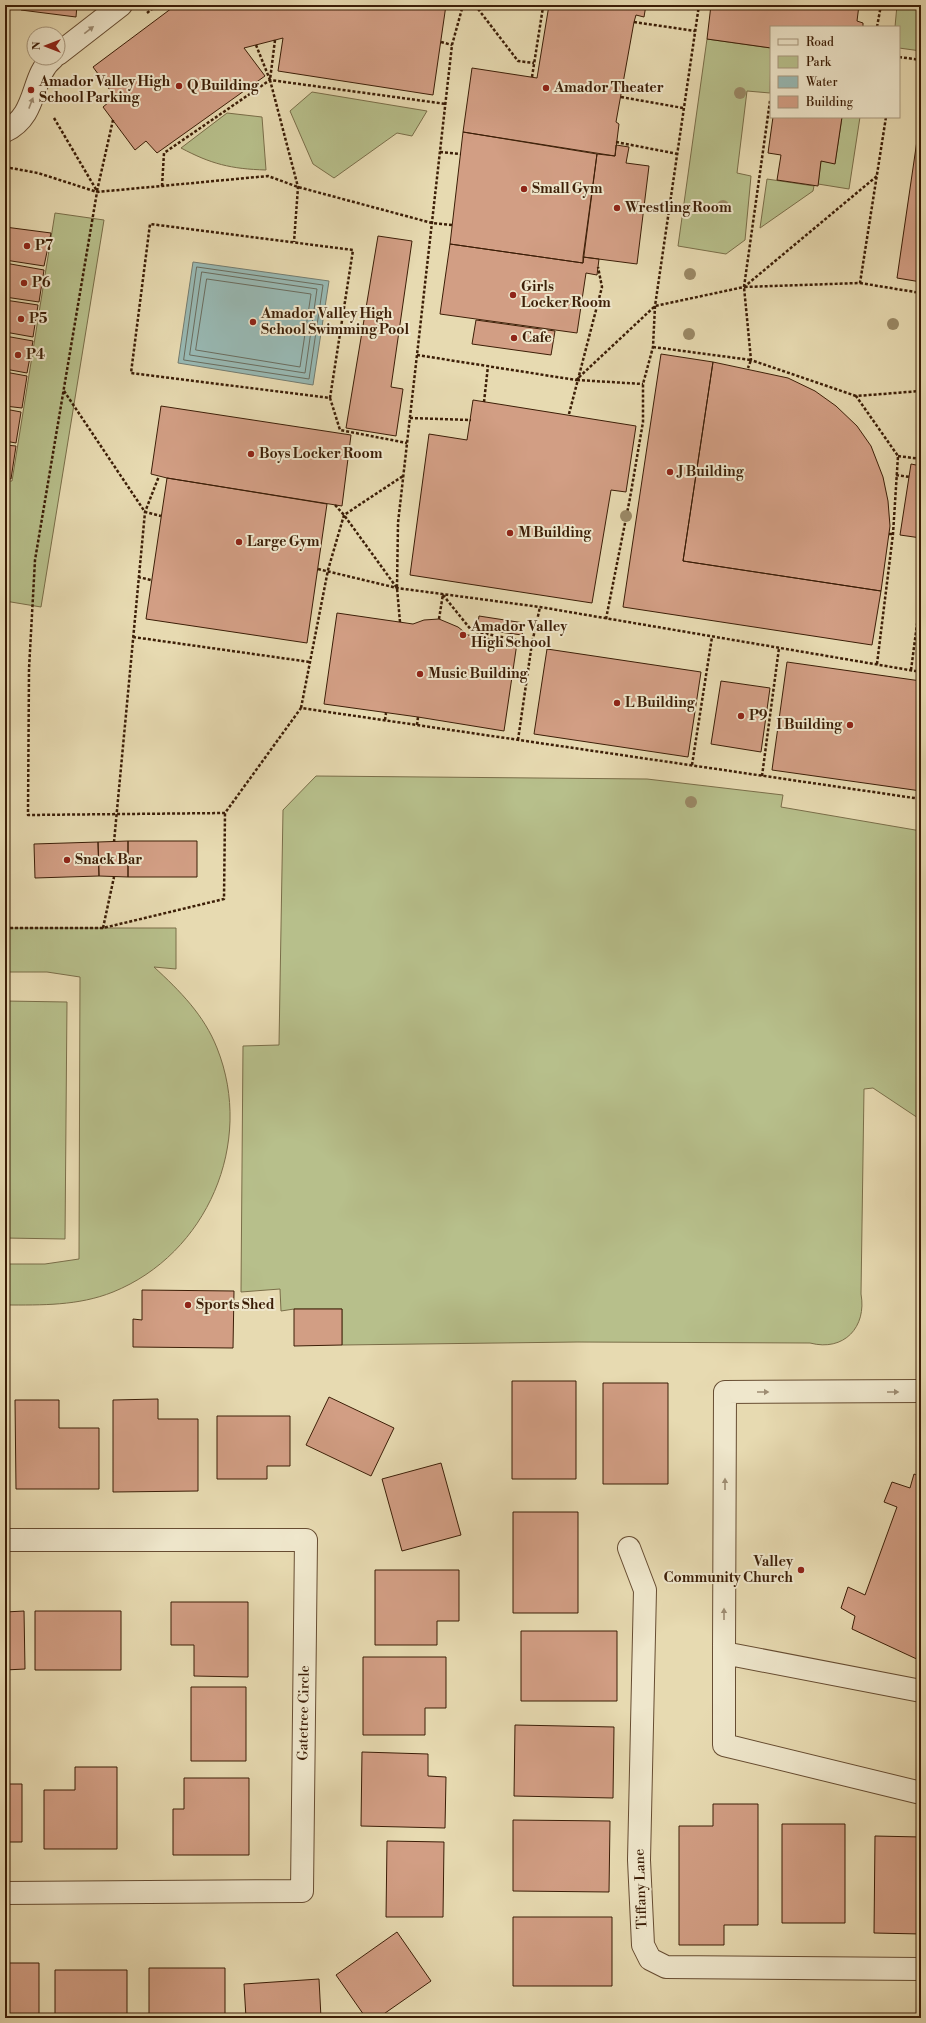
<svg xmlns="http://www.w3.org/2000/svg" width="926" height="2023" viewBox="0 0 926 2023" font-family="'Libre Bodoni',serif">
<rect width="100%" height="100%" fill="#e7dab1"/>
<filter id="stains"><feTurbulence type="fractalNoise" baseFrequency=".005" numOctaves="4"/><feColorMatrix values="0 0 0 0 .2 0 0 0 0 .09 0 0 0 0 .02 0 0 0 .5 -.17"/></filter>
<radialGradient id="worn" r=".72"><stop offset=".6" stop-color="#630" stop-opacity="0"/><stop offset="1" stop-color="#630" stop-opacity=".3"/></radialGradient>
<path fill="#b7bf8b" stroke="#7a6e49" d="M897 5H921V51L899 48V27H895Z
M707 39 771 48 770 93 747 91 737 173 751 176 745 240 726 254 678 246Z
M312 92 427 111 412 136 397 133 334 178 313 164 290 111Z
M227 113 262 117 266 170C231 169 211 164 181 148Z
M842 117H860L849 189 818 184 821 161 835 163Z
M767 179 814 186 813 191 760 228Z
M55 213 104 220 41 607 5 601V481H12Z
M316 776 647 779 783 795 781 807 921 831V1120L873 1088 864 1089 861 1294C867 1327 844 1352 810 1343L577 1342 342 1345V1309H294L281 1311 280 1289 241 1292 243 1046 279 1045 283 810Z
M5 928H176V969L154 967C180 991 204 1015 217 1048 255 1143 207 1254 113 1292 78 1306 42 1305 5 1305V1264H45L79 1259 80 977 47 972H5Z
M5 1001 67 1002 65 1239 5 1238Z"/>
<path fill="#98b9b4" stroke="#737b6f" d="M193 262 329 281 313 385 178 363Z"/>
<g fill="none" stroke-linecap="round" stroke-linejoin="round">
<path stroke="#6a6c5e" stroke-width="1" d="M197 267 323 285 309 379 184 360Z
M202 272 317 289 305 373 190 355Z
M207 279 311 294 300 367 196 350Z"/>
</g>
<path fill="#d29e84" stroke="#3c1e07" d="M21 5H77L76 17 21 10Z
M176 5H446L433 95 278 71 283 38 244 48 265 76 157 153 146 141 135 150 103 107 115 97 93 67Z
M549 5H646L644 17 636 15 634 22 616 122 619 124 615 156 463 132 472 68 537 78Z
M711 5H859L857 21 863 23V27H771V48L707 39Z
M921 113V282L897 278Z
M773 117H842L835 164 821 161 818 186 777 180 781 155 768 153Z
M463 132 597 154 583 263 450 244Z
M616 145 629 147 626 163 649 166 637 264 583 257 597 154 615 156Z
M5 227 51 233 44 266 5 260Z
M378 236 412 241 391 387 403 389 396 436 346 428Z
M450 244 583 263V257L599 259 597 275 586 273 577 333 440 314Z
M5 263 44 270 39 302 5 297Z
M5 300 38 305 33 337 5 332Z
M476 320 555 331 551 355 472 344Z
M5 336 33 341 27 373 5 369Z
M661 354 713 362 683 561 881 591 872 645 623 607Z
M713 362 788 378 815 391 836 406 857 426 871 446 883 477 888 501 890 526 881 591 683 561Z
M5 372 27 376 22 408 5 406Z
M473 400 636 426 626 492 611 490 592 603 410 575 429 434 467 440Z
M161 406 351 435 342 506 167 478 151 474Z
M5 409 21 412 16 443 5 441Z
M5 445 16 446 11 479 5 478Z
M911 464 921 466V538L900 535Z
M167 478 327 504 307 643 146 619Z
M337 613 413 624 424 620 439 619 458 627 468 635 517 643 504 731 418 717 324 704Z
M479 616 524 623 522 635 477 629Z
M547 649 701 672 688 757 534 734Z
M787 662 921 681V791L772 770Z
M721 681 770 688 761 752 711 744Z
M128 841H197V877H128Z
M128 841V877L99 876 98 842Z
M98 842 99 876 35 878 34 844Z
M142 1290 234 1291 233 1348 133 1347V1319L142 1320Z
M294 1309H342V1345L294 1346Z
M512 1381H576V1479H512Z
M603 1383H668V1484H603Z
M329 1397 394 1428 371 1476 306 1445Z
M158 1399V1419H198V1491L113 1492V1400Z
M15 1400H59V1428H99V1489H16Z
M217 1416H290V1466H267V1479H217Z
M441 1463 461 1535 402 1551 382 1479Z
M914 1474 921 1477V1661L852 1629 855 1616 841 1608 848 1587 865 1595 897 1507 884 1502 892 1482 910 1488Z
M513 1512H578V1613H513Z
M375 1570H459V1621H437V1645H375Z
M171 1602H248V1677L194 1676V1645H171Z
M24 1611 25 1669 5 1670V1612Z
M35 1611H121V1670H35Z
M521 1631H617V1701H521Z
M363 1657H446V1708H425V1735H363Z
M191 1687H246V1761H191Z
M515 1725 614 1727 613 1798 514 1796Z
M362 1752 428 1754V1776L446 1777 445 1828 361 1826Z
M75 1767H117V1849H44V1790H75Z
M184 1778H249V1855H173V1809H184Z
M5 1784H22V1842H5Z
M713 1804H758V1925H724V1945H679V1826H713Z
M513 1820 610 1821 609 1892 513 1891Z
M782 1824H845V1923H782Z
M875 1836 921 1837V1934L874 1933Z
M387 1841 444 1842 443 1917H386Z
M513 1917H612V1986H513Z
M397 1932 431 1981 378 2018H366L336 1975Z
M5 1963H39V2018H5Z
M149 1968H225V2018H149Z
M55 1970H127V2018H55Z
M319 1979 321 2018H246L244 1984Z"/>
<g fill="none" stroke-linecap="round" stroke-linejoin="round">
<defs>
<path id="minor" d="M58 54 121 5
M5 131C39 115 30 76 53 58
M5 1540H306L302 1891 5 1893
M629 1548 645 1590 639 1860 643 1945 650 1959 666 1967 921 1969
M724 1653 725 1392 921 1391
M921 1691 724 1653V1745L921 1793"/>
</defs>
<use href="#minor" stroke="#674d32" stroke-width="24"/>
<path stroke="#3c1e07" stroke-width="2.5" stroke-dasharray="3 2" stroke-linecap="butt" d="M475 5 518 61 534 63
M533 5 548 8
M147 13 157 5
M634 22 695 31
M877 27 881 5
M275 40 270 80 298 187 294 242
M441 42 452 45
M256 45 270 80
M899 57 921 60
M532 77 543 7
M621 97 683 108
M54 118 97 191
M616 142 678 154
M440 152 461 154
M5 167 38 173 97 192
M162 186 164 153 270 80 446 104
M97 191 113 120
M452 225 432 223 298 187 268 176 97 192 35 560 29 669 28 815 225 813 301 708 921 799
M860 283 921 293
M744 287 770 101
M653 347 751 360 748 368
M417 355 576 380 655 306 744 287 877 176
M577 380 643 384
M64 391 145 512 161 516
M856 396 751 360 744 287 860 283 886 117
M330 398 353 250 150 224 131 373 330 398 340 430 407 443
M484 402 488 366
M569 414 602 287 598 267
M410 418 471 420
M898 456 921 459
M896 475 910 477
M335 505 344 515 397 588
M889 534H893
M318 569 397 588 540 607 921 672
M138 577 151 580
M443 595 472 631 532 643
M439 619 443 594
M606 619 630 498 643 422V384L653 347 655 306 699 5
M400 622 397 588 398 523 452 45 463 5
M133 637 310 662
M476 637V632
M877 664 893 534 898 456 856 396 921 391
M911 670 921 594
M301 708 328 570 344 515 403 476
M385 720 386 713
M417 725 418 717
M518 740 532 643 540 607
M692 765 712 637
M762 776 779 648
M114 842 145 512 159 476
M5 928H103L224 899 225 813
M103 928 114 877"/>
<use href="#minor" stroke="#efe7cc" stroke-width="22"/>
</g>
<g fill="#9a8966">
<circle cx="740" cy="93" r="6"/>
<circle cx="723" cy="206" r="6"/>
<circle cx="690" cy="274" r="6"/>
<circle cx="893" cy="324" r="6"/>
<circle cx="689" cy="334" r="6"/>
<circle cx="626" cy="516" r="6"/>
<circle cx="691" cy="802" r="6"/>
</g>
<defs><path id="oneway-solid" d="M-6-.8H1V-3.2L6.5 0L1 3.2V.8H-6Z"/></defs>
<g fill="#9e8d73">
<use href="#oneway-solid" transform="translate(89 30) rotate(-38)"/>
<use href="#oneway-solid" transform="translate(31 103) rotate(-69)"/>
<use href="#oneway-solid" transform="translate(763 1392)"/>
<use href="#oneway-solid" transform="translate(893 1392)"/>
<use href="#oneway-solid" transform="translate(725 1484) rotate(-90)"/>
<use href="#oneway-solid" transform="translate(724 1614) rotate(-90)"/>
</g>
<g fill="#8f2418" stroke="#efe7cc" stroke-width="1.5">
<circle cx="179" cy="86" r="4"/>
<circle cx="546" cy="88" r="4"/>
<circle cx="31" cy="90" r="4"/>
<circle cx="524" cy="189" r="4"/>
<circle cx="617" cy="208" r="4"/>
<circle cx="27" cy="246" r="4"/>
<circle cx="24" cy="283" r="4"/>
<circle cx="513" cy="295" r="4"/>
<circle cx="21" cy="319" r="4"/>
<circle cx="253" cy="322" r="4"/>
<circle cx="514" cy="338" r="4"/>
<circle cx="18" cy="355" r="4"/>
<circle cx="251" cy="454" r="4"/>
<circle cx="670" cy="472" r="4"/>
<circle cx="510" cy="533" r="4"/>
<circle cx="239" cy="542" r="4"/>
<circle cx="463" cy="635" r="4"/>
<circle cx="420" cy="674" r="4"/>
<circle cx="617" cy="703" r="4"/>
<circle cx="741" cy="716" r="4"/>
<circle cx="850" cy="725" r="4"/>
<circle cx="67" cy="860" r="4"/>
<circle cx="188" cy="1305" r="4"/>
<circle cx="801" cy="1570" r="4"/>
</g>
<g text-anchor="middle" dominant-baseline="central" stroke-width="4" stroke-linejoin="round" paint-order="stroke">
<g font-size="14" font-weight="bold" fill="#3c1e07" stroke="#efe7cc" text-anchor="start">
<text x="39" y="82">Amador Valley High<tspan x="39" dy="16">School Parking</tspan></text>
<text x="187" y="86">Q Building</text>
<text x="554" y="88">Amador Theater</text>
<text x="532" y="189">Small Gym</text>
<text x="625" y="208">Wrestling Room</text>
<text x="35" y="246">P7</text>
<text x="32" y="283">P6</text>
<text x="521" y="287">Girls<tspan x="521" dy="16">Locker Room</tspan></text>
<text x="261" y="314">Amador Valley High<tspan x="261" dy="16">School Swimming Pool</tspan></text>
<text x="29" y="319">P5</text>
<text x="522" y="338">Cafe</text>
<text x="26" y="355">P4</text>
<text x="259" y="454">Boys Locker Room</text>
<text x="678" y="472">J Building</text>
<text x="518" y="533">M Building</text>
<text x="247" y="542">Large Gym</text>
<text x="471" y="627">Amador Valley<tspan x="471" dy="16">High School</tspan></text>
<text x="428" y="674">Music Building</text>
<text x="625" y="703">L Building</text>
<text x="749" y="716">P9</text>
<text x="842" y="725" text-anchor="end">I Building</text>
<text x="75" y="860">Snack Bar</text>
<text x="196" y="1305">Sports Shed</text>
<text x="793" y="1562" text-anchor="end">Valley<tspan x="793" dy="16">Community Church</tspan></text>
</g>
<g font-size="14" fill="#3c1e07" stroke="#efe7cc">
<text transform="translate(304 1713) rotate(-89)">Gatetree Circle</text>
<text transform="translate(641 1889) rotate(-92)">Tiffany Lane</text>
</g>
</g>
<rect width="926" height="2023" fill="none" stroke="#e7dab1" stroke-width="20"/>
<rect x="6" y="6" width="914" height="2011" fill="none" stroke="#3c1e07" stroke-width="2"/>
<rect x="10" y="10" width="906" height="2003" fill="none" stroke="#3c1e07"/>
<rect x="770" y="26" width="130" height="92" fill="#efe7cc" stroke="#a7977d"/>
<rect x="778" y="39" width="20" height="6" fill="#efe7cc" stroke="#a7977d"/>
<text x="806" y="46" font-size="12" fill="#3c1e07">Road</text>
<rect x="778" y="56" width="20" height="12" fill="#b7bf8b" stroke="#a7977d"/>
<text x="806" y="66" font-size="12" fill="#3c1e07">Park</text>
<rect x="778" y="76" width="20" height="12" fill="#98b9b4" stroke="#a7977d"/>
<text x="806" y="86" font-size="12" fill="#3c1e07">Water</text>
<rect x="778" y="96" width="20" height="12" fill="#d29e84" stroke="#a7977d"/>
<text x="806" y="106" font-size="12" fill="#3c1e07">Building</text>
<g transform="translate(46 46) rotate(270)"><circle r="19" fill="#efe7cc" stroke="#a7977d"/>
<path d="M0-3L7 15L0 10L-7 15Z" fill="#8f2418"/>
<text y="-6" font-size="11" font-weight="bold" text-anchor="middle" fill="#3c1e07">N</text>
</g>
<rect width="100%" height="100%" filter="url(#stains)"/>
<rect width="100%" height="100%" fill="url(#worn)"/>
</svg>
